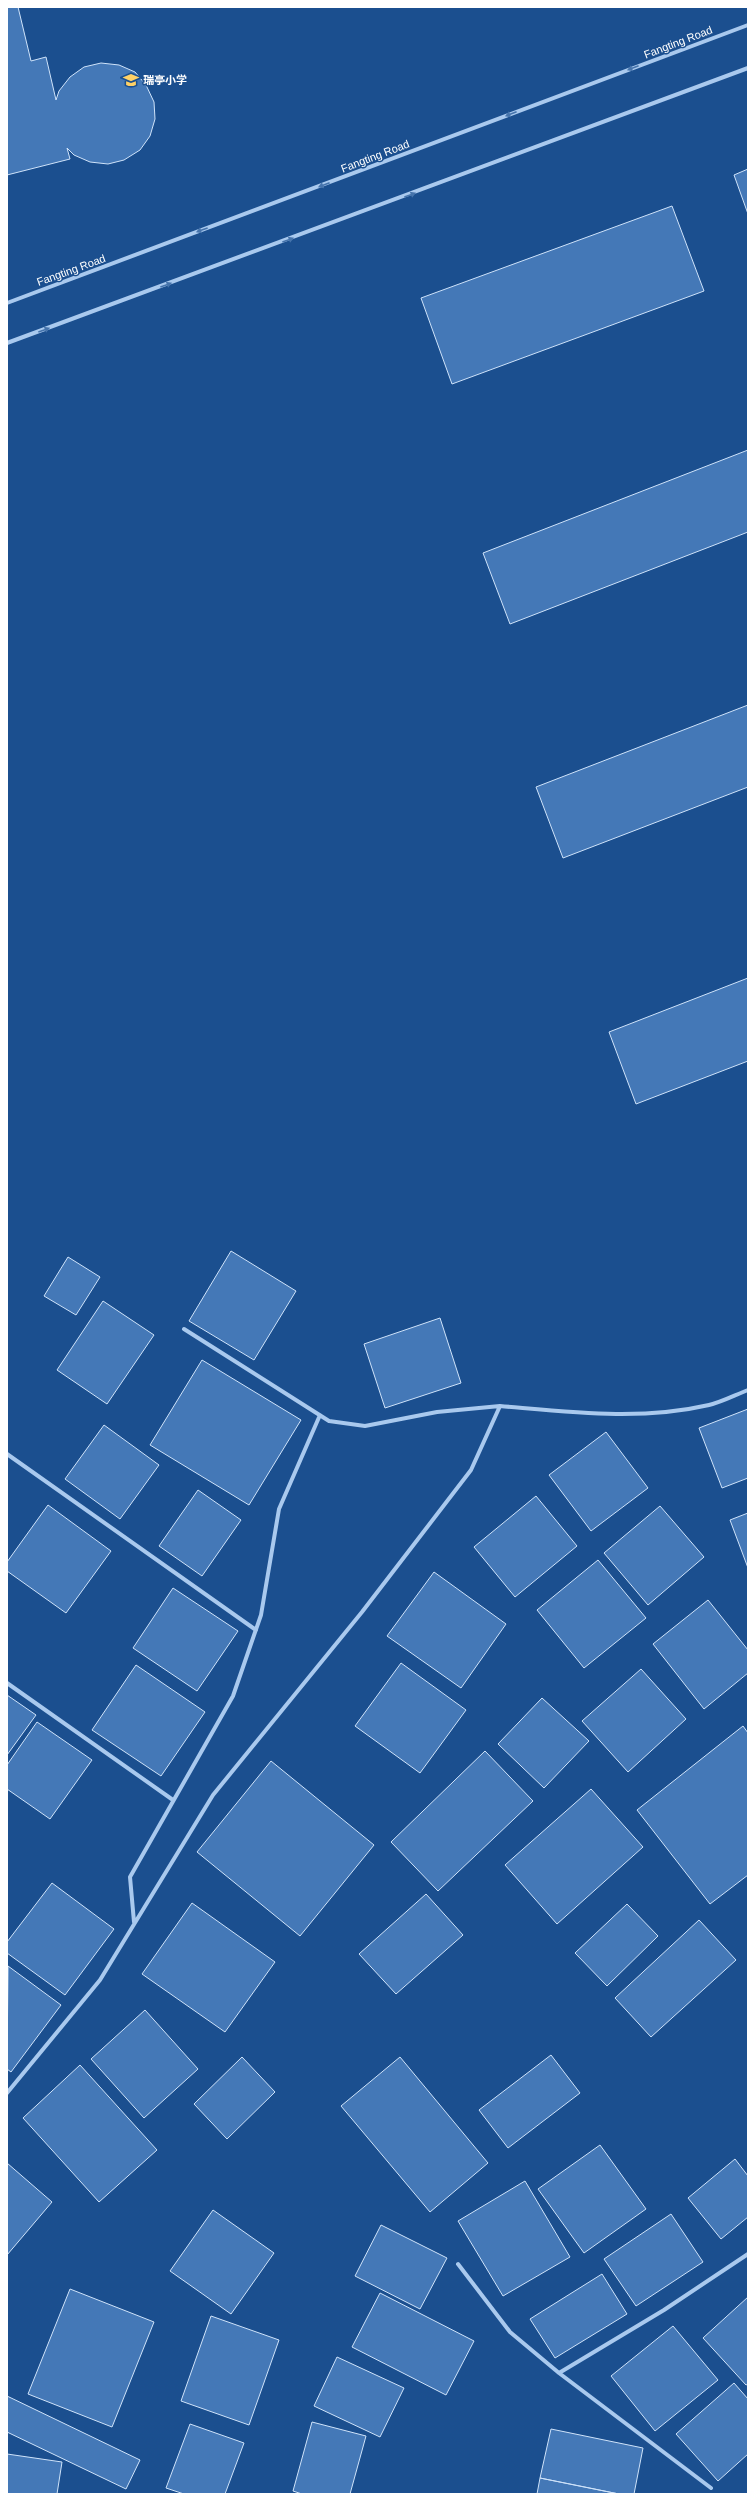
<svg xmlns="http://www.w3.org/2000/svg" width="755" height="2501" viewBox="0 0 755 2501" font-family="Arial,'Noto Sans SC',sans-serif">
<rect width="100%" height="100%" fill="#1b4f8f"/>
<path fill="#4478b7" stroke="#cfe3fa" d="M7 7H18L31 61 46 57 56 100 59 91 70 77 84 67 101 63 119 65 135 72 146 85 154 102 155 119 150 136 140 150 124 160 108 164 90 162 74 155 67 148 70 159 7 175Z
M748 169V214L734 175Z
M672 206 704 291 452 384 421 298Z
M748 450V532L510 624 483 553Z
M748 705V787L563 858 536 787Z
M748 978V1061L636 1104 609 1032Z
M231 1251 296 1291 254 1360 189 1321Z
M68 1257 100 1277 76 1315 44 1296Z
M103 1301 154 1335 107 1404 57 1370Z
M440 1318 461 1383 385 1408 364 1344Z
M202 1360 301 1420 249 1505 150 1445Z
M748 1409V1478L722 1488 699 1428Z
M104 1425 159 1465 120 1519 65 1479Z
M606 1432 648 1488 591 1531 549 1475Z
M198 1490 241 1520 202 1576 159 1546Z
M536 1496 577 1546 515 1597 474 1547Z
M48 1505 111 1551 66 1613 7 1571V1562Z
M660 1506 704 1557 648 1605 604 1553Z
M748 1513V1568L730 1520Z
M598 1560 646 1618 584 1668 537 1610Z
M434 1572 506 1624 461 1688 387 1636Z
M173 1588 238 1631 197 1691 133 1648Z
M708 1600 748 1650V1673L704 1709 653 1644Z
M401 1663 466 1710 420 1773 355 1726Z
M136 1665 205 1712 161 1776 92 1730Z
M641 1669 686 1719 628 1772 582 1721Z
M7 1695 36 1715 7 1755Z
M542 1698 589 1741 544 1788 498 1744Z
M37 1722 92 1760 50 1819 7 1789V1765Z
M743 1726 748 1733V1875L710 1904 637 1810Z
M485 1751 533 1801 438 1891 391 1842Z
M271 1761 374 1845 300 1936 197 1852Z
M591 1789 643 1847 557 1924 505 1865Z
M52 1883 114 1929 65 1995 7 1953V1942Z
M426 1894 463 1935 396 1994 359 1954Z
M192 1903 275 1962 225 2032 142 1974Z
M627 1904 658 1936 607 1986 575 1953Z
M699 1920 736 1960 651 2037 615 1998Z
M8 1966 61 2005 11 2072 7 2069Z
M145 2010 198 2069 144 2118 91 2059Z
M551 2055 580 2093 508 2148 479 2110Z
M242 2057 275 2092 227 2139 194 2104Z
M400 2057 488 2163 430 2212 341 2106Z
M80 2065 157 2150 99 2202 23 2118Z
M600 2145 646 2209 584 2253 538 2189Z
M735 2159 748 2176V2217L721 2239 688 2198Z
M7 2163 52 2202 7 2255Z
M525 2181 570 2257 503 2296 458 2221Z
M213 2210 274 2253 231 2314 170 2271Z
M671 2214 703 2262 636 2306 604 2259Z
M381 2225 447 2258 420 2309 355 2276Z
M602 2274 627 2314 555 2358 530 2319Z
M70 2289 154 2322 112 2427 28 2394Z
M380 2293 474 2341 446 2395 352 2347Z
M748 2297V2384L746 2385 703 2338Z
M211 2316 279 2340 249 2425 181 2401Z
M673 2326 718 2380 655 2431 611 2376Z
M337 2357 404 2388 380 2437 314 2406Z
M734 2383 748 2399V2454L718 2481 676 2434Z
M7 2396 140 2460 126 2489 7 2432Z
M312 2422 366 2436 350 2494H302L293 2491Z
M190 2424 244 2443 225 2494H184L166 2488Z
M551 2429 643 2448 634 2494H619L540 2478Z
M7 2454 62 2462 57 2494H7Z
M540 2478 619 2494H537Z"/>
<g fill="none" stroke-linecap="round" stroke-linejoin="round">
<path stroke="#a9c9ee" stroke-width="4" d="M7 303 748 25
M7 343 748 68
M184 1329 329 1421 365 1426 437 1412 500 1406
M7 1454 256 1630
M7 1683 173 1800
M134 1922 130 1877 233 1696 261 1615 279 1509 320 1415
M7 2093 100 1980 213 1795 362 1612 471 1470 500 1406C570 1412 640 1421 709 1405 722 1402 735 1395 748 1390
M458 2264 510 2332 559 2373 711 2488
M559 2373 664 2310 748 2254"/>
</g>
<defs><path id="oneway-solid" d="M-6-.8H1V-3.2L6.5 0L1 3.2V.8H-6Z"/></defs>
<g fill="#4674ac">
<use href="#oneway-solid" transform="translate(633 68) rotate(159)"/>
<use href="#oneway-solid" transform="translate(511 114) rotate(159)"/>
<use href="#oneway-solid" transform="translate(324 185) rotate(159)"/>
<use href="#oneway-solid" transform="translate(410 195) rotate(-20)"/>
<use href="#oneway-solid" transform="translate(202 230) rotate(160)"/>
<use href="#oneway-solid" transform="translate(288 240) rotate(-20)"/>
<use href="#oneway-solid" transform="translate(166 285) rotate(-20)"/>
<use href="#oneway-solid" transform="translate(44 330) rotate(-20)"/>
</g>
<defs>
<symbol id="school-bare" viewBox="-9 -9 18 18"><path d="M0-5L7-2L0 1L-7-2ZM-4 1L0 2.5L4 1V4Q0 6-4 4Z" fill="#ffd166" stroke="#1b4f8f" stroke-width="2.5" paint-order="stroke"/></symbol>
</defs>
<g fill-rule="evenodd">
<use href="#school-bare" x="120" y="69" width="22" height="22"/>
</g>
<g text-anchor="middle" dominant-baseline="central" stroke-width="3" stroke-linejoin="round" paint-order="stroke">
<g font-size="11" fill="#fff" stroke="#1b4f8f">
<text transform="translate(678 42) rotate(-21)">Fangting Road</text>
<text transform="translate(375 156) rotate(-21)">Fangting Road</text>
<text transform="translate(71 270) rotate(-20)">Fangting Road</text>
</g>
<g font-size="11" font-weight="bold" fill="#fff" stroke="#1b4f8f" text-anchor="start">
<text x="143" y="80">瑞亭小学</text>
</g>
</g>
<rect width="755" height="2501" fill="none" stroke="#ffffff" stroke-width="16"/>
</svg>
